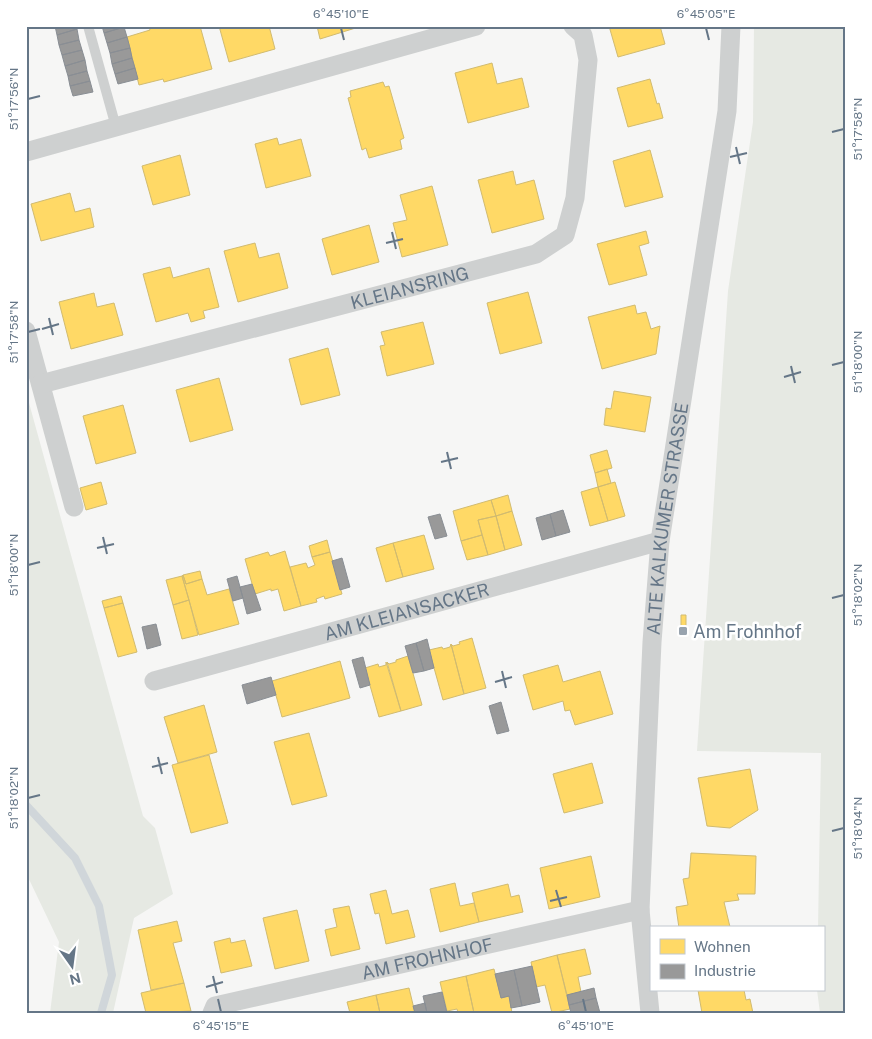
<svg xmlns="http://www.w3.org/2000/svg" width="872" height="1039" viewBox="0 0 872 1039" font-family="'Public Sans',sans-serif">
<rect width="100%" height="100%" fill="#f6f6f5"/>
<path fill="#e6e9e3" d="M754 26H846V1013H820L817 990H823V928H818L821 753 697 751 728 291 753 122Z
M26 392 143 816 155 828 173 894 134 918 113 1013H50L59 942 26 873Z"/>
<path fill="#ffd966" stroke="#d1bb70" d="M149 26H200L212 69 164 82 163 79 139 85 127 37 150 30Z
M219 26H269L275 49 229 62Z
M317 26H362L320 39Z
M609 26H660L665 44 618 57Z
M492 63 497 84 522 78 529 107 468 123 455 73Z
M650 79 657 104 659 103 663 118 628 127 617 88Z
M383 82 385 87 389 86 404 138 400 140 402 149 369 158 366 148 362 150 348 98 351 97 350 91Z
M277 138 279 145 301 139 311 176 266 188 255 144Z
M650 150 663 197 625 207 613 161Z
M180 155 190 195 153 205 142 166Z
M513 171 516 185 534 180 544 219 492 233 478 180Z
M432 186 448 245 402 257 393 223 407 220 400 195Z
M70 193 75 212 90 208 94 227 41 241 31 204Z
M369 225 379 262 332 275 322 239Z
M646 231 649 243 639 246 647 275 609 285 597 244Z
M255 243 259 258 279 253 288 288 238 302 224 251Z
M170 267 173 278 209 268 219 307 203 311 205 318 191 322 188 313 156 322 143 274Z
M528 292 542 343 500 354 487 303Z
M94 293 97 307 114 303 123 335 71 349 59 302Z
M635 305 637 314 646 312 651 329 660 326 656 354 602 369 588 317Z
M423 322 434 364 387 376 380 346 385 345 381 332Z
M328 348 340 395 301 405 289 359Z
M219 378 233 430 190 442 176 390Z
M614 391 651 397 645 432 604 425 606 408 611 409Z
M123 405 136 453 96 464 83 416Z
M607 450 612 468 595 473 590 455Z
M607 469 611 483 598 487 595 473Z
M101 482 107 504 86 510 80 488Z
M615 482 625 516 608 521 598 487Z
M598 487 608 521 590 526 581 492Z
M508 495 512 511 496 516 491 500Z
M491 500 496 516 478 520 482 535 461 541 453 511Z
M512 511 522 545 505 550 496 516Z
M496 516 505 550 488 555 478 520Z
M424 535 434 569 403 577 393 543Z
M482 535 488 555 467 560 461 541Z
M327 540 330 552 312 557 309 546Z
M393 543 403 577 386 582 376 548Z
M285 551 301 606 284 611 278 589 271 591V589L255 594 245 559 268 552 270 556Z
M330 552 342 594 325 599 324 596 316 599 317 602 301 606 290 567 306 563 308 568 315 565 312 557Z
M200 571 202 579 186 584 183 575Z
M183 575 186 584 202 579 207 595 229 589 239 624 199 635 182 576Z
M182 576 189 600 173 605 166 580Z
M121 596 123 603 104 608 102 601Z
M189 600 198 635 182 639 173 605Z
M123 603 137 652 118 657 104 608Z
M681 615H686V631H681Z
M472 638 486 688 464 694 451 644 453 646 460 644 459 642Z
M451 644 464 694 443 700 429 650 442 647 443 649 450 647Z
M408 656 422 705 401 711 387 662 389 664 396 662V660Z
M340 661 350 698 282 717 272 681Z
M386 662 401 711 379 717 365 668 378 664 379 667 386 665Z
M558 665 563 682 600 671 613 714 575 725 570 710 565 711 563 701 533 710 523 675Z
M204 705 217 752 178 763 164 717Z
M309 733 327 796 292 805 274 742Z
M209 755 228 823 191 833 172 765Z
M592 763 603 803 564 813 553 774Z
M750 769 758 810 730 828 707 826 698 778Z
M691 853 756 856 755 894H737L739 900 724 902 730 927 679 928 676 907 688 905 683 879 689 878Z
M591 856 600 897 549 909 540 868Z
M455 883 460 906 474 903 479 922 440 932 430 889Z
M508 884 511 897 519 895 523 912 479 922 472 893Z
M386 890 392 914 408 910 415 937 386 944 379 913 375 914 370 894Z
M349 906 360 949 331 956 325 930 337 927 333 909Z
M297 910 309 961 275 969 263 918Z
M177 921 182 941 173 943 184 983 151 990 138 930Z
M230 938 231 943 245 940 252 966 221 973 214 942Z
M585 949 591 974 578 977 581 992 567 995 557 955Z
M557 955 570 1009 552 1013 545 985 536 987 531 962Z
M494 969 501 998 509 996 512 1013H474L466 976Z
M466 976 474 1013H458L457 1009 447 1011 440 982Z
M184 983 191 1011 146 1013 141 993Z
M409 988 415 1013H380L376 995Z
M698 990H744L746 1000 750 999 753 1013H702Z
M376 995 380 1013H350L347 1002Z"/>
<path fill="#999" stroke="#898e94" d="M55 26H76L77 29 57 35Z
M102 26H124V27L104 33Z
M124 27 127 37 107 43 104 33Z
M77 29 79 40 59 45 57 35Z
M127 37 130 48 110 53 107 43Z
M79 40 82 50 62 55 59 45Z
M130 48 132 58 112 64 110 53Z
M82 50 85 60 65 66 62 55Z
M132 58 135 68 115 74 112 64Z
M85 60 87 71 68 76 65 66Z
M135 68 138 79 118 84 115 74Z
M87 71 90 81 70 86 68 76Z
M90 81 93 92 73 96 70 86Z
M563 510 570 532 556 536 550 514Z
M440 514 447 536 435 539 428 517Z
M550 514 556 536 542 540 536 518Z
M342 558 350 587 340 590 332 561Z
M237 576 243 598 233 601 227 579Z
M252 584 261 610 247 614 240 587Z
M156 624 161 645 147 649 142 627Z
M427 639 434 668 424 671 416 643Z
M416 643 424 671 413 673 405 646Z
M363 657 370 685 360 688 352 660Z
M271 677 276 695 247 704 242 685Z
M501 702 509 731 497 734 489 706Z
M532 966 540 1002 522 1006 514 970Z
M514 970 522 1006 511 1008 509 996 501 998 495 974Z
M594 988 596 998 569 1005 567 995Z
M442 992 447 1013H427L423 996Z
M596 998 600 1013H571L569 1005Z
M425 1003 427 1013H415L413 1006Z"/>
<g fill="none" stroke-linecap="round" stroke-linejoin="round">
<path stroke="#d0d6da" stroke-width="8" d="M26 805 75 858 99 906 112 975 101 1013"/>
<path stroke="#ced0d0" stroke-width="10" d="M88 26 116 127"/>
<g stroke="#ced0d0" stroke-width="19">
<path d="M26 152 476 26"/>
<path d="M26 331 74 507"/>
<path id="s1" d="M41 384 536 254 565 235 575 198 588 60 583 35 573 26"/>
<path id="s2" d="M154 681 660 541"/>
<path id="s3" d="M212 1013 215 1006 640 910"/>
<path id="s4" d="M650 1013 640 910 652 642 660 541 727 111 731 26"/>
</g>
</g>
<path fill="none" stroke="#657687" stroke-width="2" d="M341 28 344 40M706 28 709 40M28 99 40 96M832 132 844 129M736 147 740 164M730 157 747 153M392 232 396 249M386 243 403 239M49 318 53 335M42 329 59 324M28 332 40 329M832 365 844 362M791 366 795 383M784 377 801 372M447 452 451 469M441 462 458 458M103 537 107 554M97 548 114 544M28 565 40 562M832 598 844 595M502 671 506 688M495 682 512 677M158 757 162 774M152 767 168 763M28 798 40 795M832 831 844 828M556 890 561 907M550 901 567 897M213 976 217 993M206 987 223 982M218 999 221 1012M583 999 586 1012"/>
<rect fill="#98a3ae" stroke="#fff" stroke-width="2" x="678" y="626" width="10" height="10" rx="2.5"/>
<g text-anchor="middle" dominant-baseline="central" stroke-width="5" stroke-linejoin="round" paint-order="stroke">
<g font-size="18" fill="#657687" stroke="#fff">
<text stroke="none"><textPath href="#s1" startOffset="381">KLEIANSRING</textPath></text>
<text stroke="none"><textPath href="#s4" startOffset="496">ALTE KALKUMER STRASSE</textPath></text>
<text stroke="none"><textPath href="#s2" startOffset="262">AM KLEIANSACKER</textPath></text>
<text stroke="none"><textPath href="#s3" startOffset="225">AM FROHNHOF</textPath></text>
</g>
<g font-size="18" fill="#657687" stroke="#fff" text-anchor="start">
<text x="693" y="631">Am Frohnhof</text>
</g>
</g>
<rect width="872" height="1039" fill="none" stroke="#ffffff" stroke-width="55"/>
<rect x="650" y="926" width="175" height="65" fill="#ffffff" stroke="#c1c8cf"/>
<rect x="660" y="939" width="25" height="15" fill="#ffd966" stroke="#c1c8cf"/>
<text x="694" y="952" font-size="15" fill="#657687">Wohnen</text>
<rect x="660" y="964" width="25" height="15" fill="#999999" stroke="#c1c8cf"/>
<text x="694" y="976" font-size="15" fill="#657687">Industrie</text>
<g transform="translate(72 966) rotate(166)" stroke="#ffffff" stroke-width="4" paint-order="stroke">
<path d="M0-4L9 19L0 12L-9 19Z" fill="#657687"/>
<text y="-8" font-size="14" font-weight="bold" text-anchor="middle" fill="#657687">N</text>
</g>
<rect x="28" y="28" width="816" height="984" fill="none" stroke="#657687" stroke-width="2"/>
<g font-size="12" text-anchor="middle" fill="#657687">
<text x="341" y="18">6°45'10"E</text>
<text x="706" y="18">6°45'05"E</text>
<text transform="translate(14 99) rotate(-90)" y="4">51°17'56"N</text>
<text transform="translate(858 129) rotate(-90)" y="4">51°17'58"N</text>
<text transform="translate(14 332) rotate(-90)" y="4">51°17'58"N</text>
<text transform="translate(858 362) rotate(-90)" y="4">51°18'00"N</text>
<text transform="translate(14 565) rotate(-90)" y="4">51°18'00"N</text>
<text transform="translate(858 595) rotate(-90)" y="4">51°18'02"N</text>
<text transform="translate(14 798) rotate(-90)" y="4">51°18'02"N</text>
<text transform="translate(858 828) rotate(-90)" y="4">51°18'04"N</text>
<text x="221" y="1030">6°45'15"E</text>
<text x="586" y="1030">6°45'10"E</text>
</g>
</svg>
